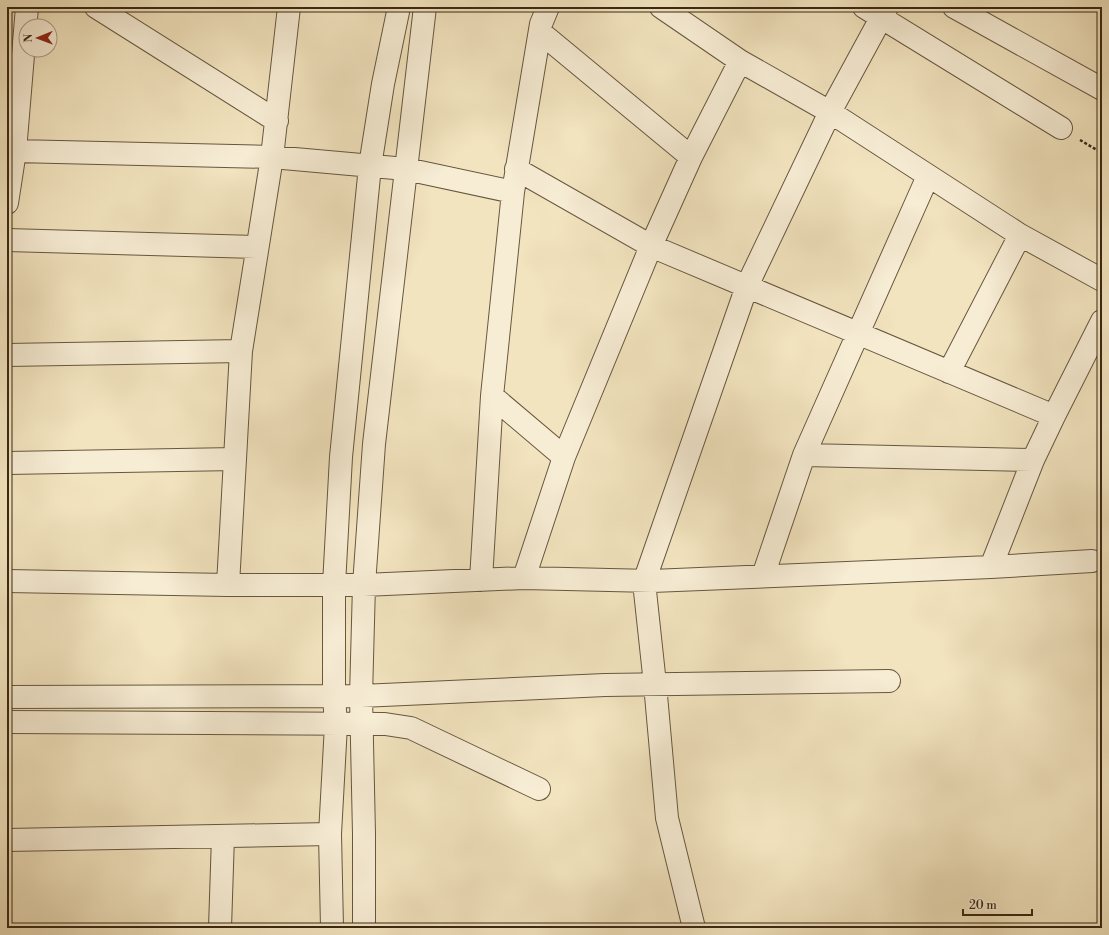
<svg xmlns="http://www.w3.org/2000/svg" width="1109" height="935" viewBox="0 0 1109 935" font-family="'Libre Bodoni',serif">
<rect width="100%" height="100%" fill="#f2e4bf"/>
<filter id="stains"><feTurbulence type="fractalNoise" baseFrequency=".005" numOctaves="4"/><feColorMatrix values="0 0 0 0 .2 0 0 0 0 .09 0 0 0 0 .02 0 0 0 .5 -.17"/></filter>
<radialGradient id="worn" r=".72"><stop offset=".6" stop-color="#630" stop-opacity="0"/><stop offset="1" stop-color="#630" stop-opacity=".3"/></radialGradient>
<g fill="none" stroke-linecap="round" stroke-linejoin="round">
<defs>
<path id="minor" d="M96 7 277 121
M661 7 740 61
M864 7 1061 128
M954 7 1102 89
M540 32 691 157
M7 149 15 151 272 157 406 169 513 192
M516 169 651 246 1054 416 1033 460 991 567
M7 203 15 151 27 7
M7 240 257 247
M7 355 241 351
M949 372 1020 235
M492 396 564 457
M1054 416 1102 321
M804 455 928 176
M7 463 235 459
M763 576 804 455 1033 460
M524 578 564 457 651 246 691 157 740 61 830 112 1020 235 1102 280
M481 580 492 396 513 192 541 24 548 7
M7 581 228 585H364L524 578 652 581 991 567 1092 561
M228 585 241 351 272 157 289 7
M7 697 361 696 605 685 889 681
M7 722 385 724 411 728 539 789
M7 840 330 834
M220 928 223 836
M332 928 330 834 336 725 334 696V585L341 457 370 166 383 84 399 7
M364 928V834L361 696 364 585 374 444 425 7
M694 928 667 818 655 684 644 582 747 286 830 112 887 7"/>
</defs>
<use href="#minor" stroke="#67573f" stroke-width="24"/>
<path stroke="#392814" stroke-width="2.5" stroke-dasharray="3 2" stroke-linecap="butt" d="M1080 140 1102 153"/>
<use href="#minor" stroke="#f7edd5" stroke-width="22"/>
</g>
<rect width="1109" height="935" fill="none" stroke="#f2e4bf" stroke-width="24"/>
<rect x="8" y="8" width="1093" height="919" fill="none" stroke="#392814" stroke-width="2"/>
<rect x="12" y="12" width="1085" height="911" fill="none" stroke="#392814"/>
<g transform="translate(38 38) rotate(269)"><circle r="19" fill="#f7edd5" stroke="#ab9e88"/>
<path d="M0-3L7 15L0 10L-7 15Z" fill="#8f2418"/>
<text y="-6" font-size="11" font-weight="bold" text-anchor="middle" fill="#392814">N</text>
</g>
<path d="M963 909v6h69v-6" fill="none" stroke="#392814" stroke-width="2"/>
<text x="969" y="909" font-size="12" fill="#392814" stroke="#f7edd5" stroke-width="3" paint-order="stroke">20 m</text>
<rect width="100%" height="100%" filter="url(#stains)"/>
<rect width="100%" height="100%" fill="url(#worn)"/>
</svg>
